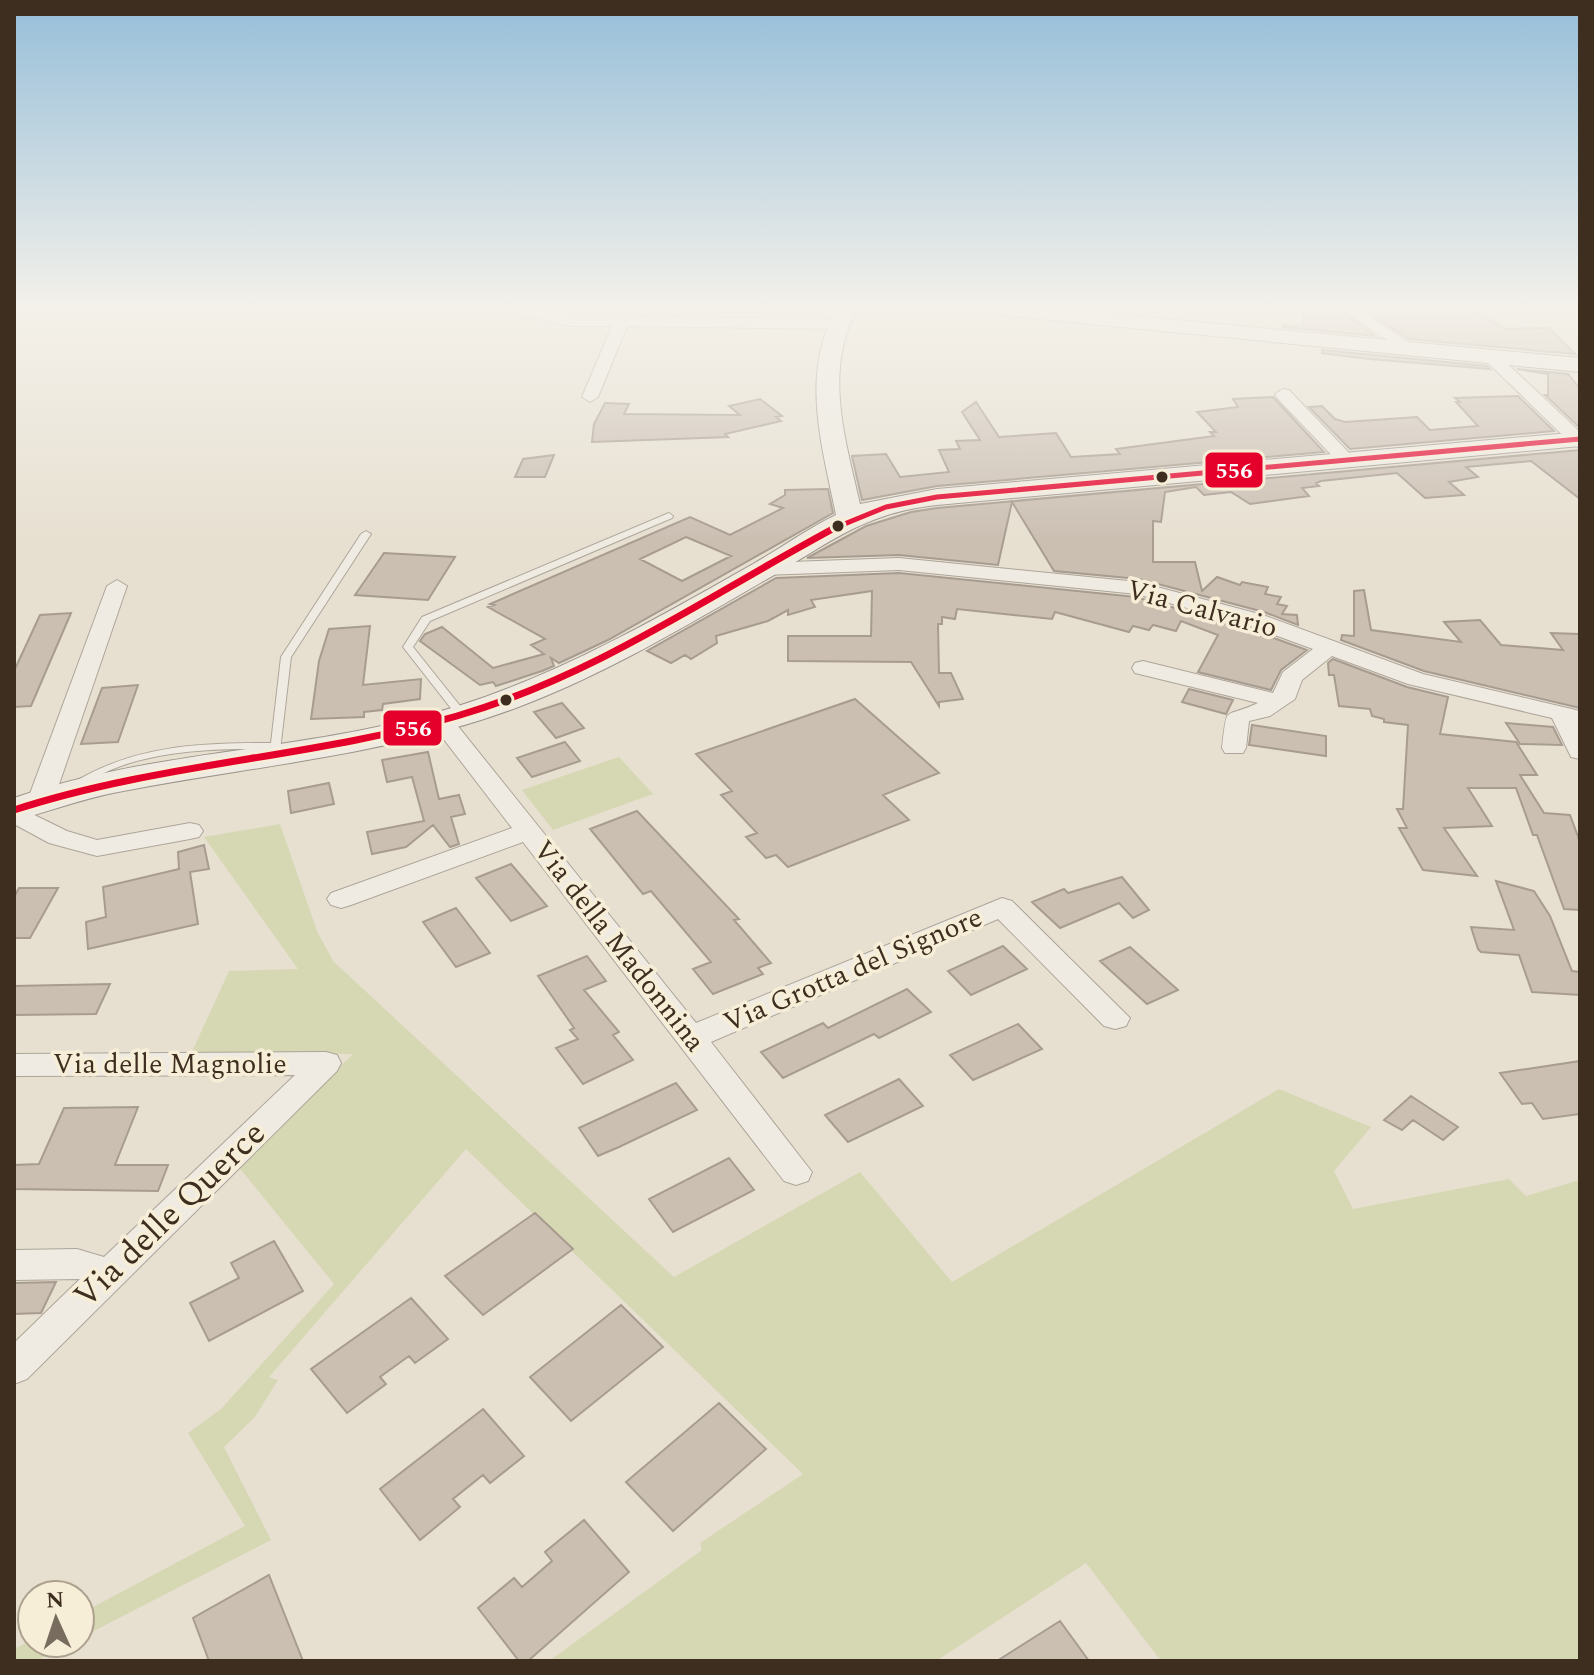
<svg xmlns="http://www.w3.org/2000/svg" width="1594" height="1675" viewBox="0 0 1594 1675" font-family="Spectral,serif">
<rect width="100%" height="100%" fill="#e7e0d1"/>
<path fill="#d6d7b3" d="M619 757 653 794 553 830 522 790Z
M280 824 317 931 333 961 674 1277 860 1172 952 1282 1279 1089 1371 1127 1334 1171 1353 1209 1509 1179 1526 1196 1580 1180V1661H1161L1086 1563 936 1661H549L702 1550 700 1543 803 1474 466 1149 269 1377 278 1380 255 1417 224 1447 271 1540 80 1638V1614L245 1526 188 1433 221 1409 334 1284 237 1165 353 1054H191L229 971 298 969 204 837Z
M32 1640V1643H71L36 1661H14V1649Z"/>
<path fill="#cbbfb2" stroke="#a89c90" stroke-width="2" fill-rule="evenodd" d="M1305 307H1335L1375 336 1283 327V325L1303 326Z
M1360 307H1466L1506 329 1549 328 1575 354 1409 339Z
M1322 350 1487 366 1490 369 1369 359 1322 353Z
M1517 369 1568 374 1580 389V428L1545 395H1548V374Z
M1518 396 1554 431 1350 449 1309 407 1322 406 1335 419 1345 422 1417 417 1430 430 1478 426 1456 402H1460L1455 398Z
M1273 397 1324 452 937 486 862 500 852 456 886 454 900 477 949 472 939 450 960 449 956 441 980 440 962 412 976 402 999 437 1056 433 1071 457 1120 454 1116 449 1214 436 1210 432H1216L1197 412 1238 407 1233 399Z
M760 399 782 416 776 417 781 421 725 434 728 437 592 442 594 424 605 403 629 404 624 414 740 415 729 406Z
M1580 450V499L1531 461 1466 467 1478 477 1449 482 1464 495 1425 498 1397 473 1321 481 1316 483 1319 486 1302 488 1309 496 1250 504 1231 492 1204 495 1196 487 1165 492 1161 522 1153 521V562H1195L1202 591 1217 577 1240 585 1242 582 1268 587 1265 594 1281 597 1277 604 1287 606 1282 614 1297 615 1298 625 1264 612 1139 579 1054 571 1012 502 998 565 899 555 807 558 866 526 911 512 937 508Z
M554 455 545 477H515L523 459Z
M828 489 833 513 608 640 559 663 551 658 554 666 542 671 496 686 493 682 480 685 420 641 425 634 442 627 493 668 544 654 531 645 545 639 488 607 494 605 490 604 690 517 730 535 783 508 770 504 785 495V490ZM686 537 731 556 682 581 640 559Z
M384 553 455 557 428 600 355 595Z
M899 573 1136 597 1246 628 1307 650 1281 670 1271 690 1198 672 1218 635 1181 621 1176 631 1153 625 1149 630 1133 626 1129 632 1055 612 1052 619 957 609 955 619 942 617V624H938L939 673H951L963 699 939 702V706L911 662 788 661V636H871L872 591 811 600 815 607 788 615V610L768 621 716 636 717 643 691 659 685 655 671 663 647 651 776 578Z
M1364 590 1371 630 1461 642 1444 622 1480 620 1501 645 1563 650 1551 633 1580 634V708L1424 671 1341 640 1342 635 1354 636V591Z
M71 613 31 706 14 707V671L40 615Z
M370 626 363 685 421 679 420 699 383 704 382 710 364 712V717L311 719 319 661 329 629Z
M1333 659 1407 687 1448 697 1440 734 1516 742 1537 775H1520L1544 813 1570 815 1580 842V910L1564 909 1537 835H1533L1516 788H1468L1492 826 1444 828 1477 876 1423 870 1399 828H1407L1397 809H1403L1408 725 1384 722V719L1372 716 1370 709 1339 706 1334 675H1329L1328 663Z
M138 685 118 742 81 744 102 688Z
M1189 689 1233 700 1226 714 1182 702Z
M855 699 939 773 883 795 909 820 788 867 776 855 766 858 746 837 757 833 721 795 732 791 696 754Z
M562 703 584 728 556 738 534 712Z
M1506 723 1553 727 1562 745 1520 744Z
M1252 725 1326 736V756L1249 745Z
M565 742 580 761 532 777 517 758Z
M428 752 439 799 459 795 465 814 451 817 459 844 450 847 433 825 406 847 372 854 367 832 424 821 412 777 387 782 382 760Z
M329 783 334 804 291 813 288 791Z
M637 811 739 919 734 920 771 963 758 968 763 974 713 994 693 969 711 962 651 891 643 894 590 829Z
M204 845 209 869 190 872 198 924 88 949 86 922 106 917 103 887 179 869 178 852Z
M511 864 547 906 511 921 476 878Z
M1122 877 1149 910 1133 918 1119 903 1060 928 1032 902 1064 889 1068 893Z
M1496 881 1534 891 1550 916 1572 971 1580 972V995L1532 992 1519 955 1481 952 1478 949 1471 927 1514 930Z
M19 888H58L30 938H14V897Z
M456 908 490 953 456 967 423 922Z
M1003 946 1027 969 971 995 948 971Z
M1130 947 1178 990 1147 1004 1100 961Z
M587 956 606 981 584 990 619 1032 613 1035 633 1060 583 1084 556 1048 578 1039 570 1030 574 1028 538 976Z
M110 984 96 1014 14 1015V986Z
M907 989 931 1012 879 1038 874 1034 783 1078 761 1052 823 1023 828 1028Z
M1018 1024 1042 1049 973 1080 950 1055Z
M1580 1061V1114L1543 1119 1532 1103 1522 1104 1500 1073Z
M899 1079 923 1106 848 1142 825 1115Z
M676 1083 697 1110 619 1147 598 1156 579 1128Z
M1411 1096 1458 1127 1443 1140 1413 1120 1402 1130 1384 1120Z
M138 1107 115 1165H168L158 1191 14 1189V1165L39 1164 64 1108Z
M729 1158 754 1190 673 1232 649 1199Z
M535 1213 573 1249 483 1315 445 1276Z
M274 1241 303 1291 209 1341 190 1303 239 1278 231 1263Z
M56 1282 41 1313 14 1314V1283Z
M411 1298 448 1339 415 1363 409 1356 380 1377 386 1384 347 1413 311 1369Z
M621 1305 663 1347 571 1421 530 1377Z
M719 1403 766 1449 673 1531 626 1482Z
M483 1409 524 1456 490 1483 483 1475 453 1499 460 1507 420 1540 380 1489Z
M584 1520 629 1572 528 1661H519L478 1608 514 1578 522 1587 552 1561 545 1552Z
M269 1575 303 1661H209L193 1618Z
M1060 1621 1089 1661H997Z"/>
<g fill="none" stroke-linecap="round" stroke-linejoin="round">
<defs>
<path id="lane" d="M669 513 673 516 672 518 430 621 413 647 465 712 466 714 465 716H457L403 647 422 617Z
M366 531 371 534 291 657 279 759H271L270 749C229 749 186 749 145 759 131 762 117 767 104 773 93 779 83 789 71 788L69 786 71 784C134 745 199 743 271 743L281 657 361 534Z"/>
<path id="street" d="M493 307H521L571 316 838 319 846 324 838 329 627 326 598 397 590 402 582 397 612 326H571L500 311Z
M1338 307H1355L1419 349 1411 354 1405 352Z
M1490 351 1496 353 1580 432V447L1574 446 1484 359 1482 356Z
M1283 389 1289 390 1352 456 1355 460 1352 464H1340L1277 398 1275 394Z
M899 558 1138 582 1263 615 1423 674 1580 711V759L1571 757 1552 718 1408 684 1332 656 1302 680 1295 699 1270 716 1249 721 1246 748 1243 753H1225L1222 748C1228 702 1222 720 1258 703L1135 673 1132 668 1135 663 1143 661 1273 693 1283 672 1313 649 1247 625 1137 594 899 570 764 575 754 569 764 563Z
M117 580 127 586 54 799 50 804H32L28 799 107 586Z
M441 713 449 715 696 1023 1002 898 1012 901 1130 1018 1126 1026 1115 1029 1104 1026 998 919 711 1042 812 1172 808 1181 796 1185 784 1181 523 842 351 905 341 908 331 905 327 899 331 893 512 828 429 720 433 715Z
M14 805 67 831 97 840 190 823 199 825 203 831 199 837 190 839 97 856 49 843 14 824Z
M326 1052 337 1055 341 1063 337 1071 27 1379 14 1384V1343L80 1279 14 1280V1250L77 1249 104 1257 295 1075 14 1076V1054Z"/>
<path id="secondary" d="M838 307H858C823 370 845 438 860 504L937 489 1580 432V446L937 505C861 513 826 546 762 582 684 627 605 674 521 706 390 756 249 766 113 793 79 800 47 812 14 821V798C157 748 314 752 458 706 562 673 658 618 753 564 781 548 807 529 836 515 822 445 799 372 838 307Z
M967 307H1037L1580 358V372L977 313Z"/>
</defs>
<use href="#lane" stroke="#ada599" stroke-width="2"/>
<use href="#street" stroke="#ada599" stroke-width="2"/>
<use href="#secondary" stroke="#9c958a" stroke-width="2"/>
<use href="#lane" fill="#efebe3" fill-rule="evenodd"/>
<use href="#street" fill="#efebe3" fill-rule="evenodd"/>
<use href="#secondary" fill="#efebe3" fill-rule="evenodd"/>
<defs>
<path id="bus-1-far1" d="M837 527 886 507 937 497 1580 439"/>
<path id="bus-1" d="M14 810C158 763 312 758 457 716 596 676 714 592 840 525"/>
</defs>
<use href="#bus-1-far1" stroke="#f7eed8" stroke-width="9"/>
<use href="#bus-1" stroke="#f7eed8" stroke-width="12"/>
<use href="#bus-1-far1" stroke="#e4002b" stroke-width="5"/>
<use href="#bus-1" stroke="#e4002b" stroke-width="7"/>
</g>
<linearGradient id="sky" x2="0" y2="1"><stop stop-color="#96bed9"/><stop offset="0.57" stop-color="#f4f1ea"/><stop offset="1" stop-color="#f4f1ea" stop-opacity="0"/></linearGradient>
<rect width="1594" height="541" fill="url(#sky)"/>
<g fill="#3d2e20" stroke="#f7eed8" stroke-width="3">
<circle cx="1162" cy="477" r="7"/>
<circle cx="838" cy="526" r="7"/>
<circle cx="506" cy="700" r="7"/>
</g>
<g text-anchor="middle" dominant-baseline="central" stroke-width="7" stroke-linejoin="round" paint-order="stroke">
<g font-size="28" fill="#3d2e20" stroke="#f7eed8">
<text transform="translate(1202 609) rotate(15)">Via Calvario</text>
<text transform="translate(619 946) rotate(52)">Via della Madonnina</text>
<text transform="translate(853 970) rotate(-23)">Via Grotta del Signore</text>
<text x="170" y="1064">Via delle Magnolie</text>
</g>
<g font-size="34" fill="#3d2e20" stroke="#f7eed8">
<text transform="translate(170 1215) rotate(-44)">Via delle Querce</text>
</g>
</g>
<g stroke="#f7eed8" stroke-width="3">
<rect x="1204" y="451" width="60" height="38" rx="8" fill="#e4002b"/>
<rect x="382" y="709" width="61" height="38" rx="8" fill="#e4002b"/>
</g>
<g font-size="22" text-anchor="middle" font-weight="bold" fill="#fff">
<text x="1234" y="478">556</text>
<text x="413" y="736">556</text>
</g>
<rect width="1594" height="1675" fill="none" stroke="#3d2e20" stroke-width="32"/>
<g transform="translate(56 1619) rotate(357)"><circle r="38" fill="#f7eed8" stroke="#ada18e" stroke-width="2"/>
<path d="M0-6L14 30L0 20L-14 30Z" fill="#786c5e"/>
<text y="-12" font-size="22" font-weight="bold" text-anchor="middle" fill="#3d2e20">N</text>
</g>
</svg>
